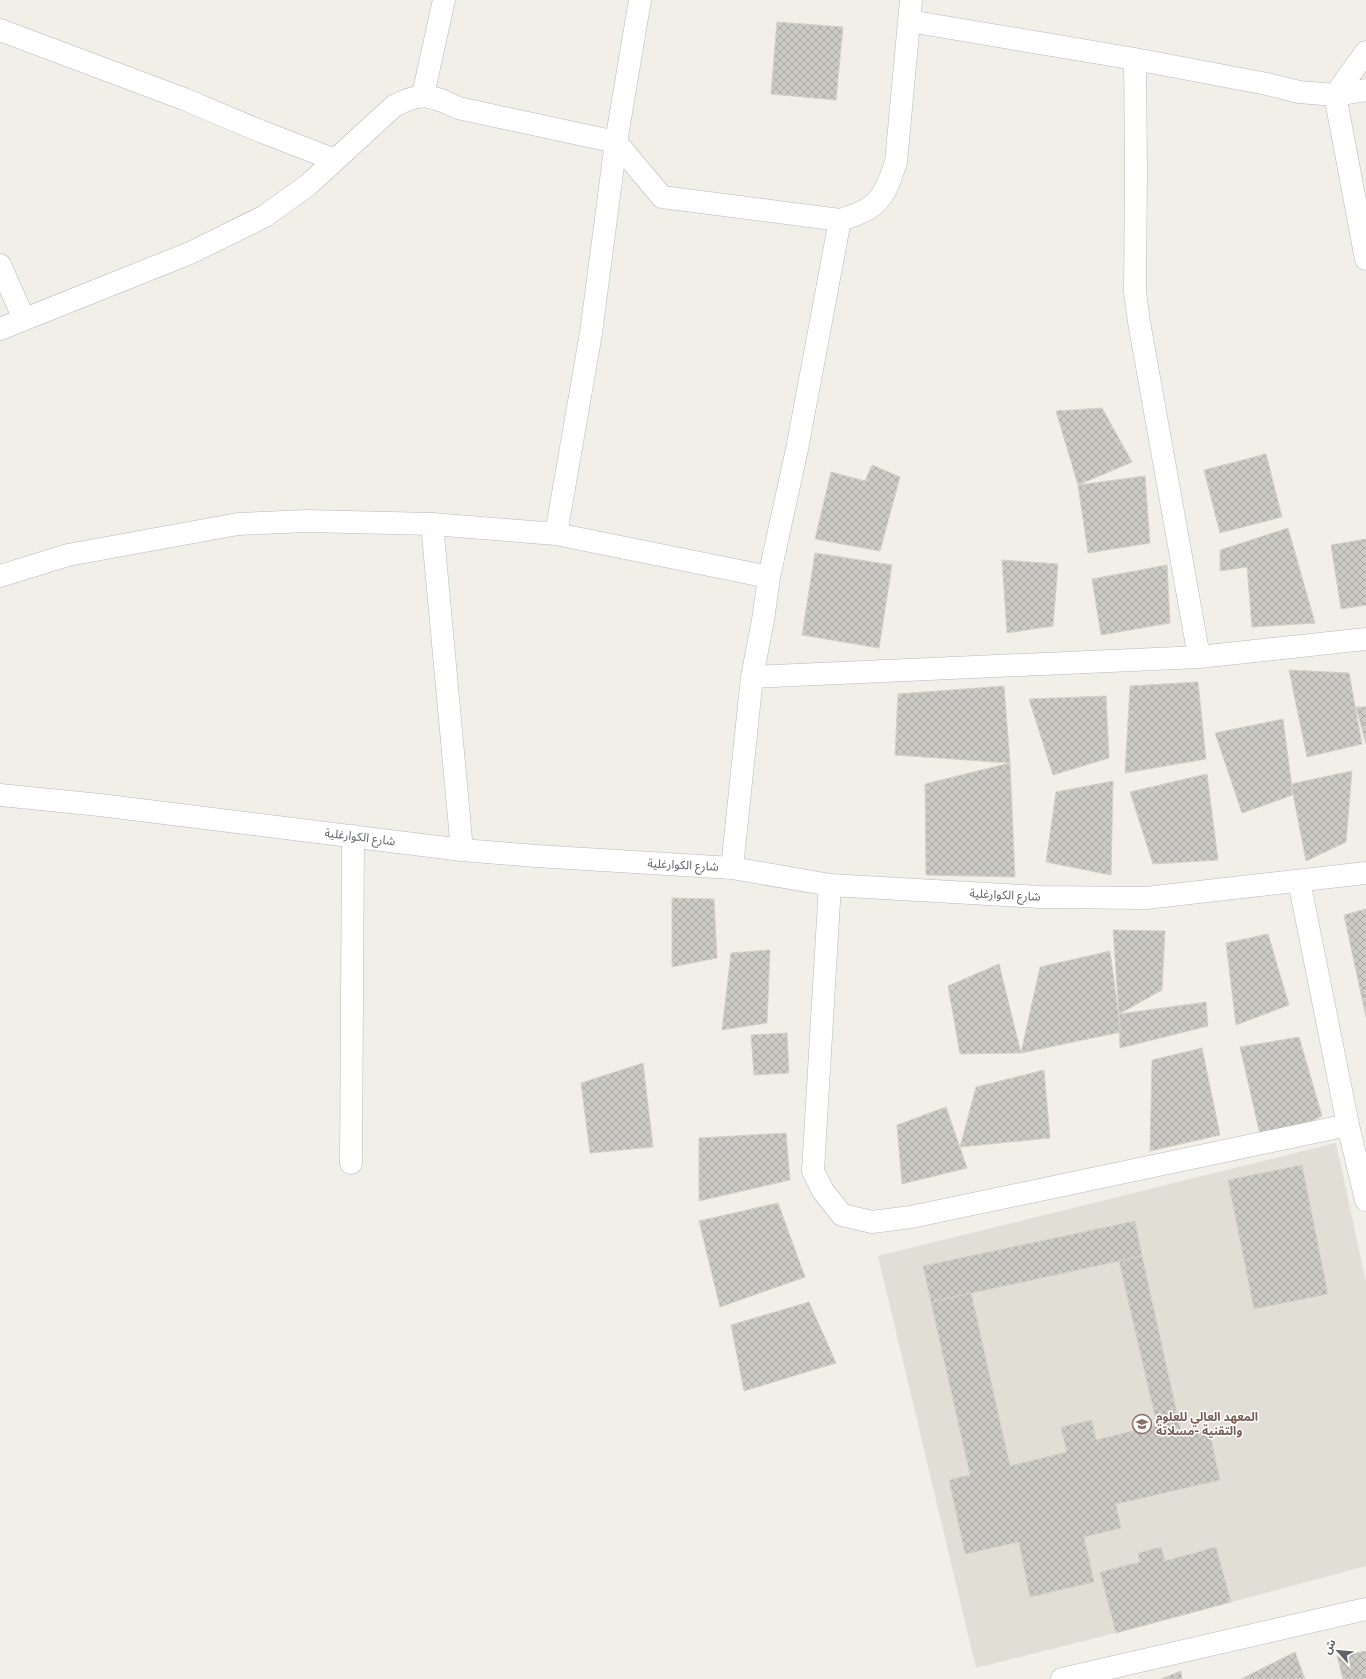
<svg xmlns="http://www.w3.org/2000/svg" width="1366" height="1679" viewBox="0 0 1366 1679" font-family="'Fira Sans','Noto Sans Arabic',sans-serif">
<defs>
<pattern id="building-cross-hatch" width="8" height="8" patternUnits="userSpaceOnUse"><rect width="8" height="8" fill="#cccac5"/><path d="M0 0l8 8M0 8l8-8" fill="none" stroke="#a9a8a4"/></pattern>
</defs>
<rect width="100%" height="100%" fill="#f1efe8"/>
<path fill="#e1ded6" d="M1336 1143 1366 1282V1566L1116 1633 976 1668 878 1256Z"/>
<path fill="url(#building-cross-hatch)" stroke="#d6d1c6" d="M777 22 843 27 836 100 771 94Z
M1102 408 1132 462 1078 485 1056 411Z
M1266 454 1282 517 1220 533 1204 470Z
M872 465 900 477 880 551 815 539 831 472 865 481Z
M1145 476 1150 543 1088 553 1078 485Z
M1288 528 1315 623 1252 627 1247 567 1220 571V550Z
M1366 539V605L1341 609 1331 545Z
M815 553 892 565 879 648 802 635Z
M1002 560 1058 564 1053 626 1007 633Z
M1167 565 1170 623 1101 635 1092 579Z
M1289 670 1349 673 1362 744 1307 757Z
M1198 682 1206 759 1125 773 1130 686Z
M1004 686 1010 763 895 755 898 694Z
M1106 696 1109 758 1053 775 1029 699Z
M1356 707H1366V744Z
M1283 719 1293 795 1242 813 1215 733Z
M1010 763 1015 877 926 875 925 784Z
M1352 771 1346 842 1306 861 1291 784Z
M1207 774 1218 860 1153 864 1130 792Z
M1113 781 1111 875 1046 862 1056 792Z
M672 898 714 899 717 958 672 967Z
M1366 909V1017L1344 915Z
M1113 930 1165 931 1162 990 1119 1014Z
M1268 934 1289 1005 1236 1025 1226 943Z
M770 950 767 1023 722 1030 731 953Z
M1110 951 1121 1032 1021 1053 1040 967Z
M999 964 1021 1053 960 1054 948 986Z
M1206 1002 1208 1026 1120 1048 1119 1014Z
M787 1033 789 1073 754 1075 751 1035Z
M1299 1037 1322 1116 1262 1143 1240 1047Z
M1202 1048 1220 1135 1150 1151 1152 1060Z
M643 1063 653 1147 590 1153 581 1083Z
M1044 1070 1050 1138 960 1147 976 1087Z
M946 1107 967 1168 902 1184 897 1125Z
M786 1133 790 1180 699 1201V1138Z
M1302 1165 1328 1294 1254 1309 1228 1180Z
M778 1203 805 1277 720 1307 699 1221Z
M1135 1221 1142 1256 931 1302 923 1266Z
M1142 1256 1182 1436 1209 1430 1220 1480 1116 1504 1121 1528 1084 1537 1094 1582 1030 1597 1019 1542 965 1554 949 1480 970 1475 931 1302 971 1293 1010 1466 1067 1452 1061 1427 1092 1420 1096 1440 1157 1425 1119 1261Z
M809 1302 836 1363 744 1391 731 1325Z
M1161 1547 1165 1561 1216 1547 1231 1602 1116 1633 1100 1572 1140 1562 1138 1553Z
M1366 1651V1679H1343L1337 1656Z
M1295 1652 1305 1679H1241Z
M1181 1671 1182 1679H1161Z"/>
<g fill="none" stroke-linecap="round" stroke-linejoin="round">
<defs>
<path id="minor" d="M640 0 616 142 591 333 556 534 769 577
M909 21 1135 59 1267 84 1299 92 1335 95 1366 90
M0 30 184 99 260 131 335 160
M1366 52 1335 95 1366 259
M1135 59 1136 170 1135 292 1139 322 1199 657
M423 95 444 0
M0 265 24 319
M0 329 190 253 265 216 308 185 394 106C422 91 431 95 458 108L616 142 662 197 840 220C878 209 884 199 896 162L911 0
M432 524 462 850
M0 576 68 555 238 524 307 521 432 524 556 534
M752 677 1199 657 1366 639
M0 795 100 805 462 850 536 856 732 868 830 885 1040 897 1146 898 1366 873
M732 868 752 677 763 620 769 577 797 449 840 220
M1299 881 1348 1125 1366 1200
M830 885 813 1171 823 1191 842 1215 872 1222 911 1217 1348 1125
M351 1163 353 836
M1062 1679 1366 1609"/>
</defs>
<use href="#minor" stroke="#b5b8bc" stroke-width="23"/>
<use href="#minor" stroke="#fff" stroke-width="22"/>
</g>
<defs>
<symbol id="university-ring" viewBox="-11 -11 22 22"><circle r="9.5" fill="#fff" stroke="#8d6e63" stroke-width="1.5"/><path d="M0-5L7-2L0 1L-7-2ZM-4 1L0 2.5L4 1V4Q0 6-4 4Z" fill="#8d6e63"/></symbol>
</defs>
<g fill-rule="evenodd">
<use href="#university-ring" x="1131" y="1413" width="22" height="22"/>
</g>
<g text-anchor="middle" dominant-baseline="central" stroke-width="3" stroke-linejoin="round" paint-order="stroke">
<g font-size="12" fill="#5f6368" stroke="#fff">
<text transform="translate(360 837) rotate(7)">شارع الكوارغلية</text>
<text transform="translate(683 865) rotate(3)">شارع الكوارغلية</text>
<text transform="translate(1005 895) rotate(3)">شارع الكوارغلية</text>
</g>
<g font-size="12" font-weight="bold" fill="#785e54" stroke="#fff" text-anchor="start">
<text x="1156" y="1417">المعهد العالي للعلوم<tspan x="1156" dy="14">والتقنية -مسلاتة</tspan></text>
</g>
</g>
<g transform="translate(1338 1651) rotate(297)" stroke="#ffffff" stroke-width="3" paint-order="stroke">
<path d="M0-3L7 15L0 10L-7 15Z" fill="#5f6368"/>
<text y="-6" font-size="11" font-weight="bold" text-anchor="middle" fill="#5f6368">ش</text>
</g>
</svg>
